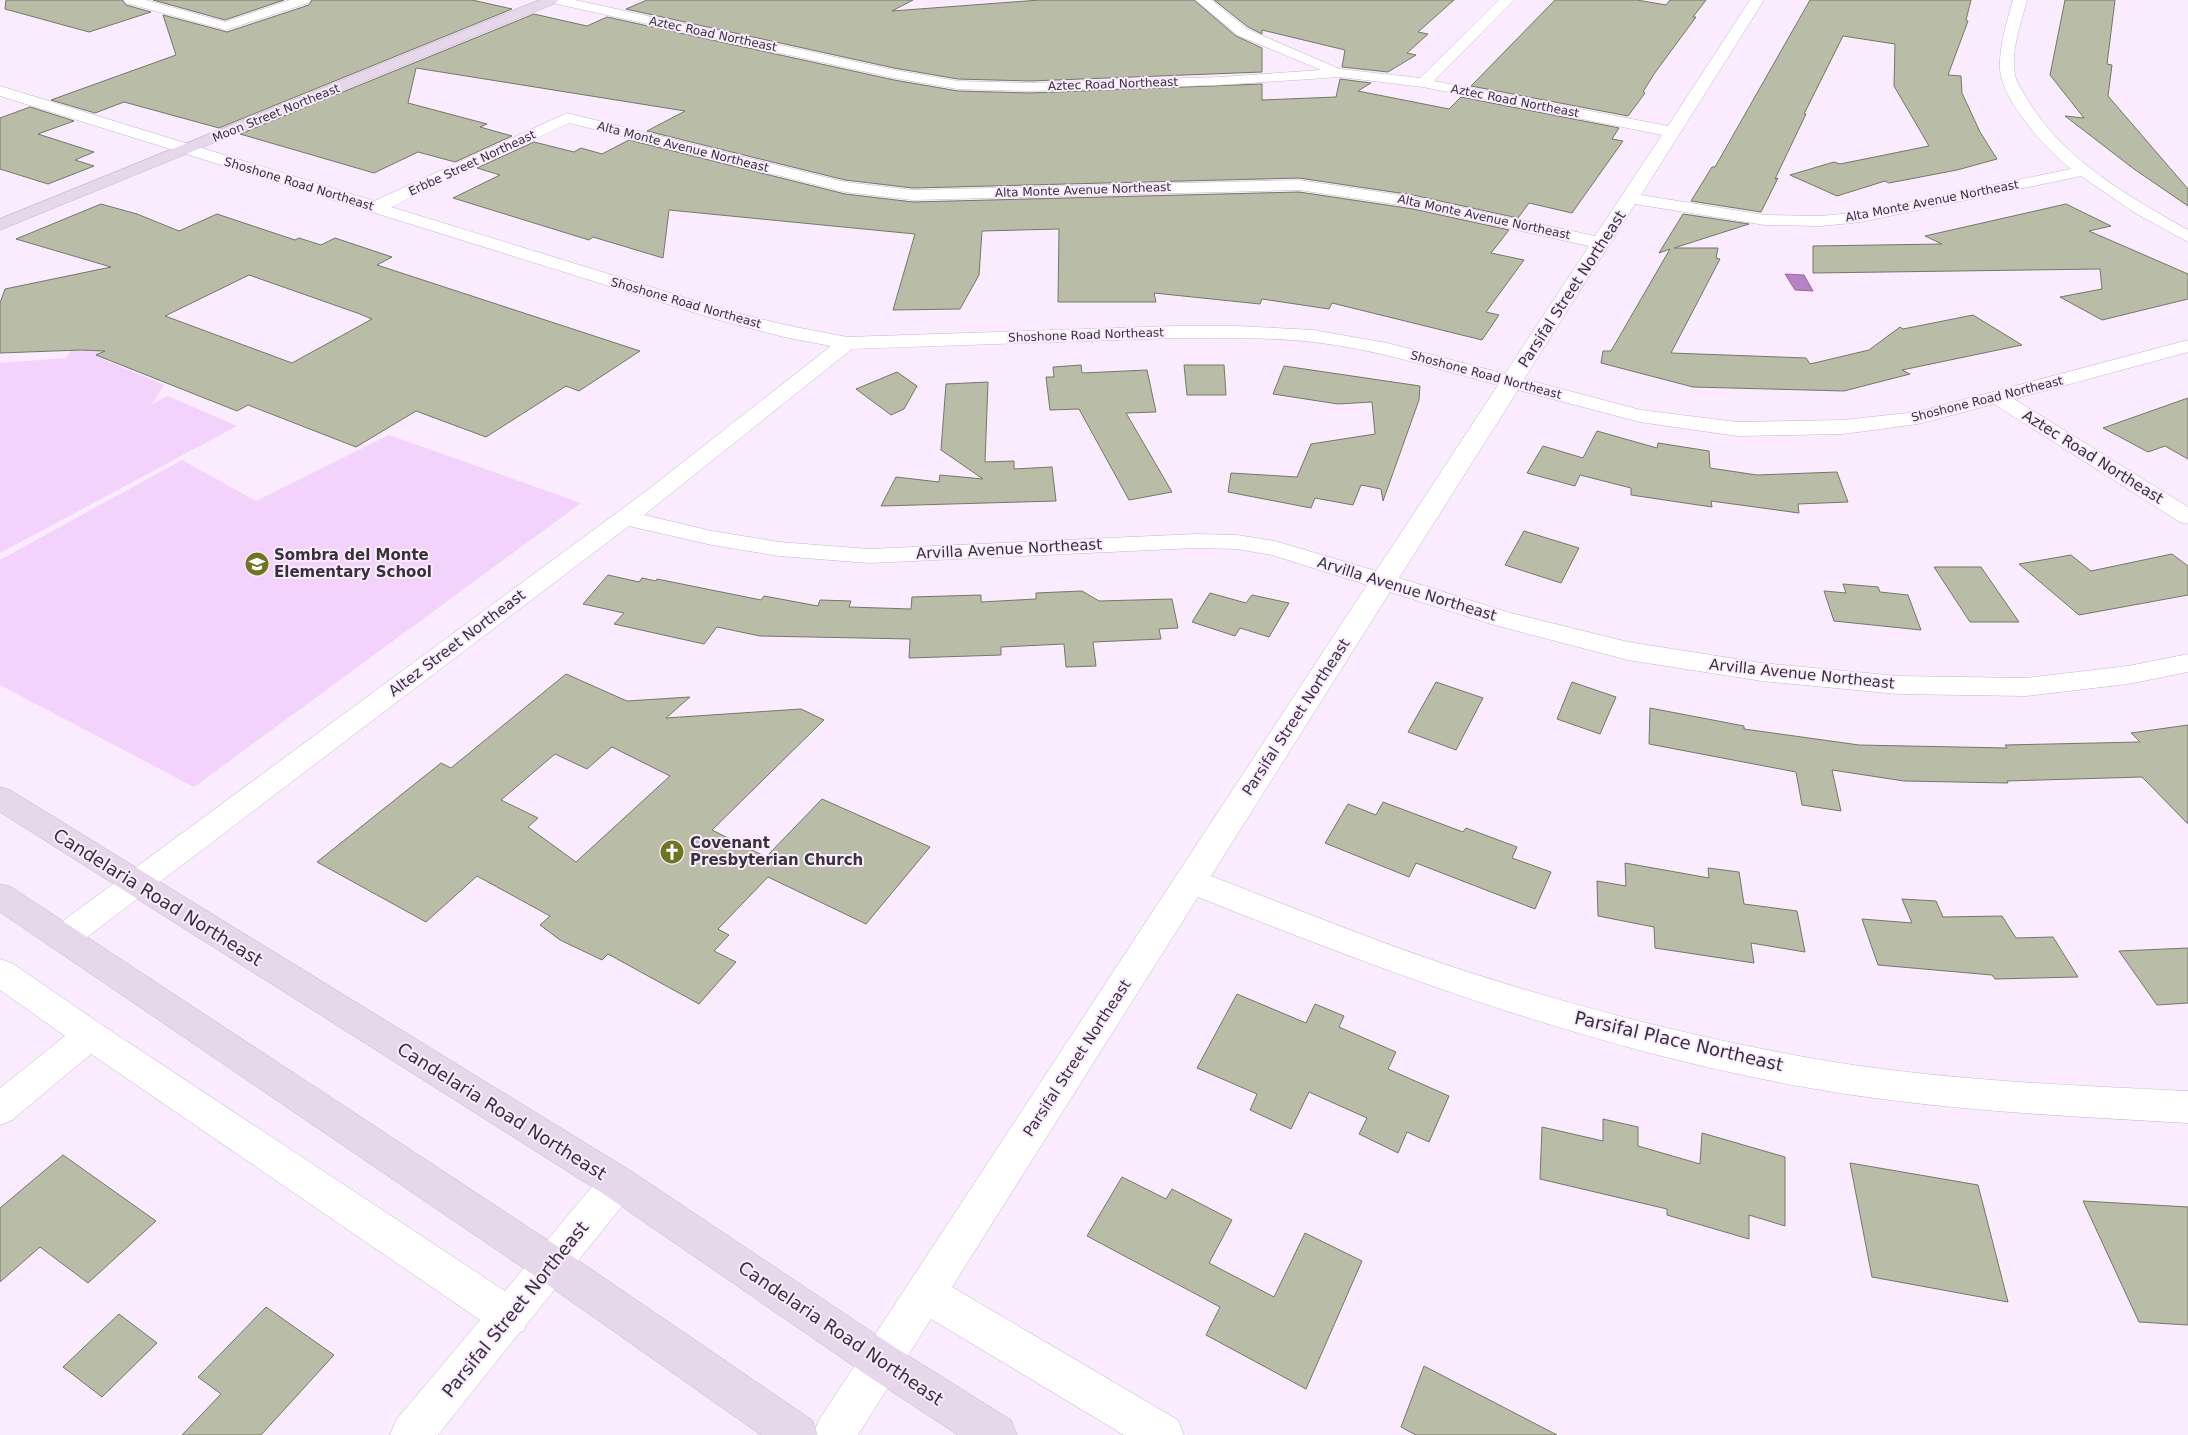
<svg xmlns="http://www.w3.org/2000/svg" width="2188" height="1435" viewBox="0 0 2188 1435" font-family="'DejaVu Sans',sans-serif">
<rect width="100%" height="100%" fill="#faebfe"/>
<path fill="#f3d2fc" d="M94 314 144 334 98 357 164 385 152 404 168 396 237 426 0 553V363L66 358Z
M389 435 581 503 194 787 0 685V560L182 460 256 501Z"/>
<path fill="#b783c5" stroke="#916b9b" d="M1785 274 1804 275 1813 291 1795 290Z"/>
<path fill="#b9bda8" stroke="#747864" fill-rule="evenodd" d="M6 0H122L126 5 151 12 89 32 5 9Z
M153 0H284L225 20Z
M312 0H472L512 9 219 128 124 102 95 113 51 100 176 55 163 15 227 32 309 5Z
M647 0H913L892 11 1040 0H1194L1236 36 1262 48V72L1030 81 958 79 894 68 626 9Z
M1214 0H1454L1418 32 1428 34 1407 53 1416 55 1388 72 1342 67 1345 50 1262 30V34L1248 27Z
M1555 0H1637L1666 5 1670 0H1706L1693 17H1696L1654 74 1643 92 1645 93 1628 116 1471 86Z
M1810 0H1971L1966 20 1968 21 1948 75 1961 76 1962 93 1980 132 1997 159 1957 170 1889 183 1885 181 1837 196 1790 175 1834 162 1840 164 1929 146 1894 86 1895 44 1843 36 1804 114H1806L1775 179 1778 178 1761 212 1691 201 1712 167H1715Z
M2065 0H2115L2107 64 2112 65 2108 96 2188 189V206L2134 169 2065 116 2084 118 2050 75Z
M534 14 587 26 607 17 894 80 958 91 1030 93 1262 84V100L1336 97 1340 79 1371 83 1358 91 1449 109 1461 97 1619 128 1612 139 1623 141 1572 213 1529 203 1518 218 1413 195 1299 178 913 188 845 180 647 131 685 111 416 68 408 103 487 124 480 127 512 136 455 162 418 152 374 173 240 134Z
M30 107 74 121 38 134 94 152 75 160 94 166 48 184 0 169V118Z
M629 140 845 194 913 202 1299 192 1413 209 1509 230 1491 253 1524 260 1486 312 1499 315 1482 340 1332 303 1329 309 1262 299 1260 304 1154 293 1156 302H1058L1059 229 982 231 979 275 960 309 893 310 915 234 669 210 663 258 593 237 589 240 453 198 500 175 477 168 534 142 574 152 581 148 602 154Z
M101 204 137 214 179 231 217 214 295 240 299 238 321 245 335 238 392 257 377 265 640 351 579 391 566 386 486 437 416 411 356 447 248 405 237 411 96 355 105 351 81 350 0 353V303L5 289 111 267 16 239ZM249 275 360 314 372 319 292 363 165 316Z
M2066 204 2111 226 2089 231 2188 274V299L2102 320 2060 297 2102 289 2100 269 1813 273V246L1942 244 1925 236Z
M1683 214 1749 224 1674 248H1718L1716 258 1720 259 1671 353 1806 358 1810 364 1869 350 1900 327 1903 329 1973 315 2022 345 1902 370 1910 374 1844 391 1693 387 1601 363 1603 351H1611L1670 249 1659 253Z
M1081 365 1082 373 1147 370 1156 412 1126 413 1172 492 1129 500 1079 409 1050 410 1046 377H1054L1053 367Z
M1184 365H1224L1226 395H1187Z
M1284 366 1420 386 1419 400 1383 501 1381 489 1361 485 1353 505 1315 498 1311 508 1228 492 1231 473 1297 477 1311 444 1375 434 1372 402 1338 404 1273 394Z
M897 372 917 386 904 409 891 415 856 389Z
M988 382 985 462 1014 461V469L1052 467 1056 501 881 506 896 477 939 482 940 475 983 479 941 450 946 384Z
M2188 398V459L2165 446 2148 452 2103 428Z
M1597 431 1657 448 1658 443 1709 451 1710 468 1757 475 1837 472 1848 502 1798 504 1799 513 1711 501 1712 507 1631 495V488L1580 475 1575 486 1527 473 1543 446 1583 458Z
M1524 531 1579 548 1561 583 1505 565Z
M2172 554 2188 566V595L2079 615 2019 564 2071 555 2091 571Z
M1934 567H1981L2019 622H1970Z
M608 575 639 582 642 578 656 581 657 579 761 600 764 596 818 606 820 600 851 601 849 607 911 609 912 597 981 595V602L1036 599V593L1082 591 1099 601 1172 599 1178 628 1159 629 1161 639 1093 642 1096 666 1066 667 1064 644 1001 647V655L909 658 910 639 760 636 717 627 704 644 614 624 624 613 583 604Z
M1843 584 1878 587 1880 592 1908 595 1921 630 1834 621 1824 591 1846 593Z
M1210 593 1246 603 1252 595 1289 603 1269 637 1240 628 1235 636 1192 622Z
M566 674 627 701 690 697 666 718 801 709 824 720 712 830 766 857 822 799 930 847 866 924 768 877 718 929 729 935 714 951 736 962 699 1004 608 954 602 960 560 940 540 925 550 916 477 876 426 922 317 862 441 763 451 768ZM612 747 670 776 576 862 528 827 538 818 501 800 555 754 587 769Z
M1436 682 1483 698 1456 750 1408 732Z
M1572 682 1616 697 1600 734 1557 719Z
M1650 708 1744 726V729L1859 745 2007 748 2005 745 2140 742 2131 733 2188 725V824L2142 777 2007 781 2008 783 1904 781 1832 770 1841 811 1802 805 1796 772 1649 744Z
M1383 802 1463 832 1466 828 1517 847 1512 858 1551 872 1535 909 1416 863 1409 877 1325 843 1348 804 1376 815Z
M1625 863 1709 878 1708 868 1739 872 1744 904 1797 911 1805 952 1751 943 1754 963 1655 948 1654 927 1598 916 1597 881 1626 886Z
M1902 899 1936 901 1943 917 2002 916 2016 938 2053 937 2078 977 1995 979 1992 975 1878 965 1862 919 1912 923Z
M2188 948V1003L2157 1005 2119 951Z
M1237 994 1306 1023 1315 1004 1344 1016 1339 1027 1396 1052 1388 1069 1449 1096 1429 1142 1407 1132 1398 1153 1359 1134 1367 1118 1309 1092 1291 1129 1250 1110 1257 1094 1197 1068Z
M1603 1119 1638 1127V1146L1700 1164 1702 1133 1785 1157V1226L1749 1215V1239L1667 1215V1209L1540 1179 1542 1127 1603 1141Z
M63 1155 156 1221 88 1283 40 1247 0 1282V1208Z
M1850 1163 1978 1185 2008 1302 1872 1277Z
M1122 1177 1166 1199 1172 1189 1232 1220 1209 1263 1274 1297 1305 1233 1362 1261 1306 1389 1206 1335 1220 1307 1087 1236Z
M2083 1201 2188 1207V1325L2139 1322Z
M266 1307 334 1355 261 1435H182L221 1394 198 1377Z
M119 1314 157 1343 102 1397 63 1367Z
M1424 1366 1557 1435H1416L1401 1427Z"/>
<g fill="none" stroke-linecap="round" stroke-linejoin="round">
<defs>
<path id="street" d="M124 0H146L225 22 290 0H310L308 3 226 30 126 3Z
M550 0H575L894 70 958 81 1030 83 1220 77 1321 70 1237 35 1196 0H1211L1247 29 1340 69 1420 78 1499 0H1514L1434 81 1668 126 1750 0H1764L1641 195 1765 215 1821 216 1861 212 2071 169C2046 149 2002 101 2000 69 1999 45 2007 22 2013 0H2027C2021 24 2009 54 2016 79 2019 87 2025 95 2029 102 2065 161 2130 197 2188 230V242L2135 213 2081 176 1861 222 1821 226 1765 225 1635 204 1524 379 1641 410 1737 422 1843 420 1917 412 2188 340V352L2014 399 2188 507V524L2180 522 1994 404 1918 424 1843 434 1737 436 1640 422 1518 390 1399 578 1507 612 1628 642 1762 663 1898 676 2026 678 2128 666 2188 654V672L2128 684 2026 696 1898 694 1762 681 1628 660 1491 624 1390 592 1211 876C1294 908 1377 942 1462 970 1576 1007 1692 1037 1810 1058 1935 1080 2062 1085 2188 1091V1123C2063 1116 1938 1110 1815 1089 1601 1052 1398 977 1198 897L952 1287 1178 1420 1184 1435H1124L931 1319 858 1435H813L819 1420 1367 585 1272 555 1237 549 1196 548 869 563 779 556 712 545 629 526 74 947 63 951 52 947 47 938 52 929 645 492 831 346 784 337 715 319 0 96V86L374 201 567 113 845 182 913 190 1299 180 1413 197 1595 236 1662 135 1423 87 1340 77 1220 85 1030 91 958 89 894 78 557 4ZM569 123 845 192 913 200 1299 190 1413 207 1589 246 1505 374 1387 343 1313 330 1237 326H1176L847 337 785 325 729 311 391 207ZM1176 338C1221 338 1268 337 1313 342 1376 349 1437 369 1498 385L1376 571 1275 541 1237 535 1196 534 869 549 779 542 712 531 644 515 852 349Z
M0 959 12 963 102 1025 505 1291 605 1171 618 1166 631 1171 636 1183 631 1195 526 1325 524 1331 520 1332 438 1435H390L396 1420 480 1320 91 1054 12 1120 0 1125V1088L65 1036 0 990Z"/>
<path id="secondary" d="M539 0H558L556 3 0 230V219Z
M0 787 10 790 631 1171 896 1348 1011 1420 1017 1435H958L868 1376 605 1195 0 812Z
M0 884 11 887 566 1252 812 1420 818 1435H761L538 1278 0 912Z"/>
</defs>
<use href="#street" stroke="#c4b6c8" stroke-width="1"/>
<use href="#secondary" stroke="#c4b6c8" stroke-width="1"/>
<use href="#street" fill="#fff" fill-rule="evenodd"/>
<use href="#secondary" fill="#e6d8ea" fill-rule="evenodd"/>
</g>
<defs>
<symbol id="school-disc" viewBox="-11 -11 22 22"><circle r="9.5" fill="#6d751f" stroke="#faebfe"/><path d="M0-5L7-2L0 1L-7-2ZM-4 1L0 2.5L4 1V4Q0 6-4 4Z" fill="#fff"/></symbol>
<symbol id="church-disc" viewBox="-11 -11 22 22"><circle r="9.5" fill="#6d751f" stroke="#faebfe"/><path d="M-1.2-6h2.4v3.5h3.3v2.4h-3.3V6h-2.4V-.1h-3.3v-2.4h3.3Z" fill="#fff"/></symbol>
</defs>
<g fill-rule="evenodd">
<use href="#school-disc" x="243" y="550" width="28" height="28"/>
<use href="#church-disc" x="658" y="838" width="28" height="28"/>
</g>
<g text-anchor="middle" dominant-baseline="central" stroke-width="4" stroke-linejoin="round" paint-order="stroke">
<g font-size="12" fill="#373239" stroke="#faebfe">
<text transform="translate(713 34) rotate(12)">Aztec Road Northeast</text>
<text transform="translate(1113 84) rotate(-2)">Aztec Road Northeast</text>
<text transform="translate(1515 101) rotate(11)">Aztec Road Northeast</text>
<text transform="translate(276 113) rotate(-22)">Moon Street Northeast</text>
<text transform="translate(683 147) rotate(14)">Alta Monte Avenue Northeast</text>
<text transform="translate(472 163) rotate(-25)">Erbbe Street Northeast</text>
<text transform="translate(299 184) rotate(17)">Shoshone Road Northeast</text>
<text transform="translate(1083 190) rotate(-2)">Alta Monte Avenue Northeast</text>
<text transform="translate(1932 201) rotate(-11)">Alta Monte Avenue Northeast</text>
<text transform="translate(1484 217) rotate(12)">Alta Monte Avenue Northeast</text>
<text transform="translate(686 303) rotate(16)">Shoshone Road Northeast</text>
<text transform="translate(1086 335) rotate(-2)">Shoshone Road Northeast</text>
<text transform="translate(1486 375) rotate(15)">Shoshone Road Northeast</text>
<text transform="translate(1987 399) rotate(-14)">Shoshone Road Northeast</text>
</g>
<g font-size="15" fill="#373239" stroke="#faebfe">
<text transform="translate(1572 289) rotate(-57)">Parsifal Street Northeast</text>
<text transform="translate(2093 457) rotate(32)">Aztec Road Northeast</text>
<text transform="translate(1009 549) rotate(-3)">Arvilla Avenue Northeast</text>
<text transform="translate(1407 589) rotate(17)">Arvilla Avenue Northeast</text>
<text transform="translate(457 643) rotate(-37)">Altez Street Northeast</text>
<text transform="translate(1802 674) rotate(6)">Arvilla Avenue Northeast</text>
<text transform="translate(1296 717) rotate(-57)">Parsifal Street Northeast</text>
<text transform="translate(1077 1058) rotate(-57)">Parsifal Street Northeast</text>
</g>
<g font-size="15" font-weight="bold" fill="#373239" stroke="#faebfe" text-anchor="start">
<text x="274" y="555">Sombra del Monte<tspan x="274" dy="17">Elementary School</tspan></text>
<text x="690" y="843">Covenant<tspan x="690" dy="17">Presbyterian Church</tspan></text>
</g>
<g font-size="18" fill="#373239" stroke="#faebfe">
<text transform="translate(158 897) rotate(32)">Candelaria Road Northeast</text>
<text transform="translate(1679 1041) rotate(13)">Parsifal Place Northeast</text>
<text transform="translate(502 1111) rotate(32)">Candelaria Road Northeast</text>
<text transform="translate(515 1309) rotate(-51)">Parsifal Street Northeast</text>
<text transform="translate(841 1333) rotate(34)">Candelaria Road Northeast</text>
</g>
</g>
</svg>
